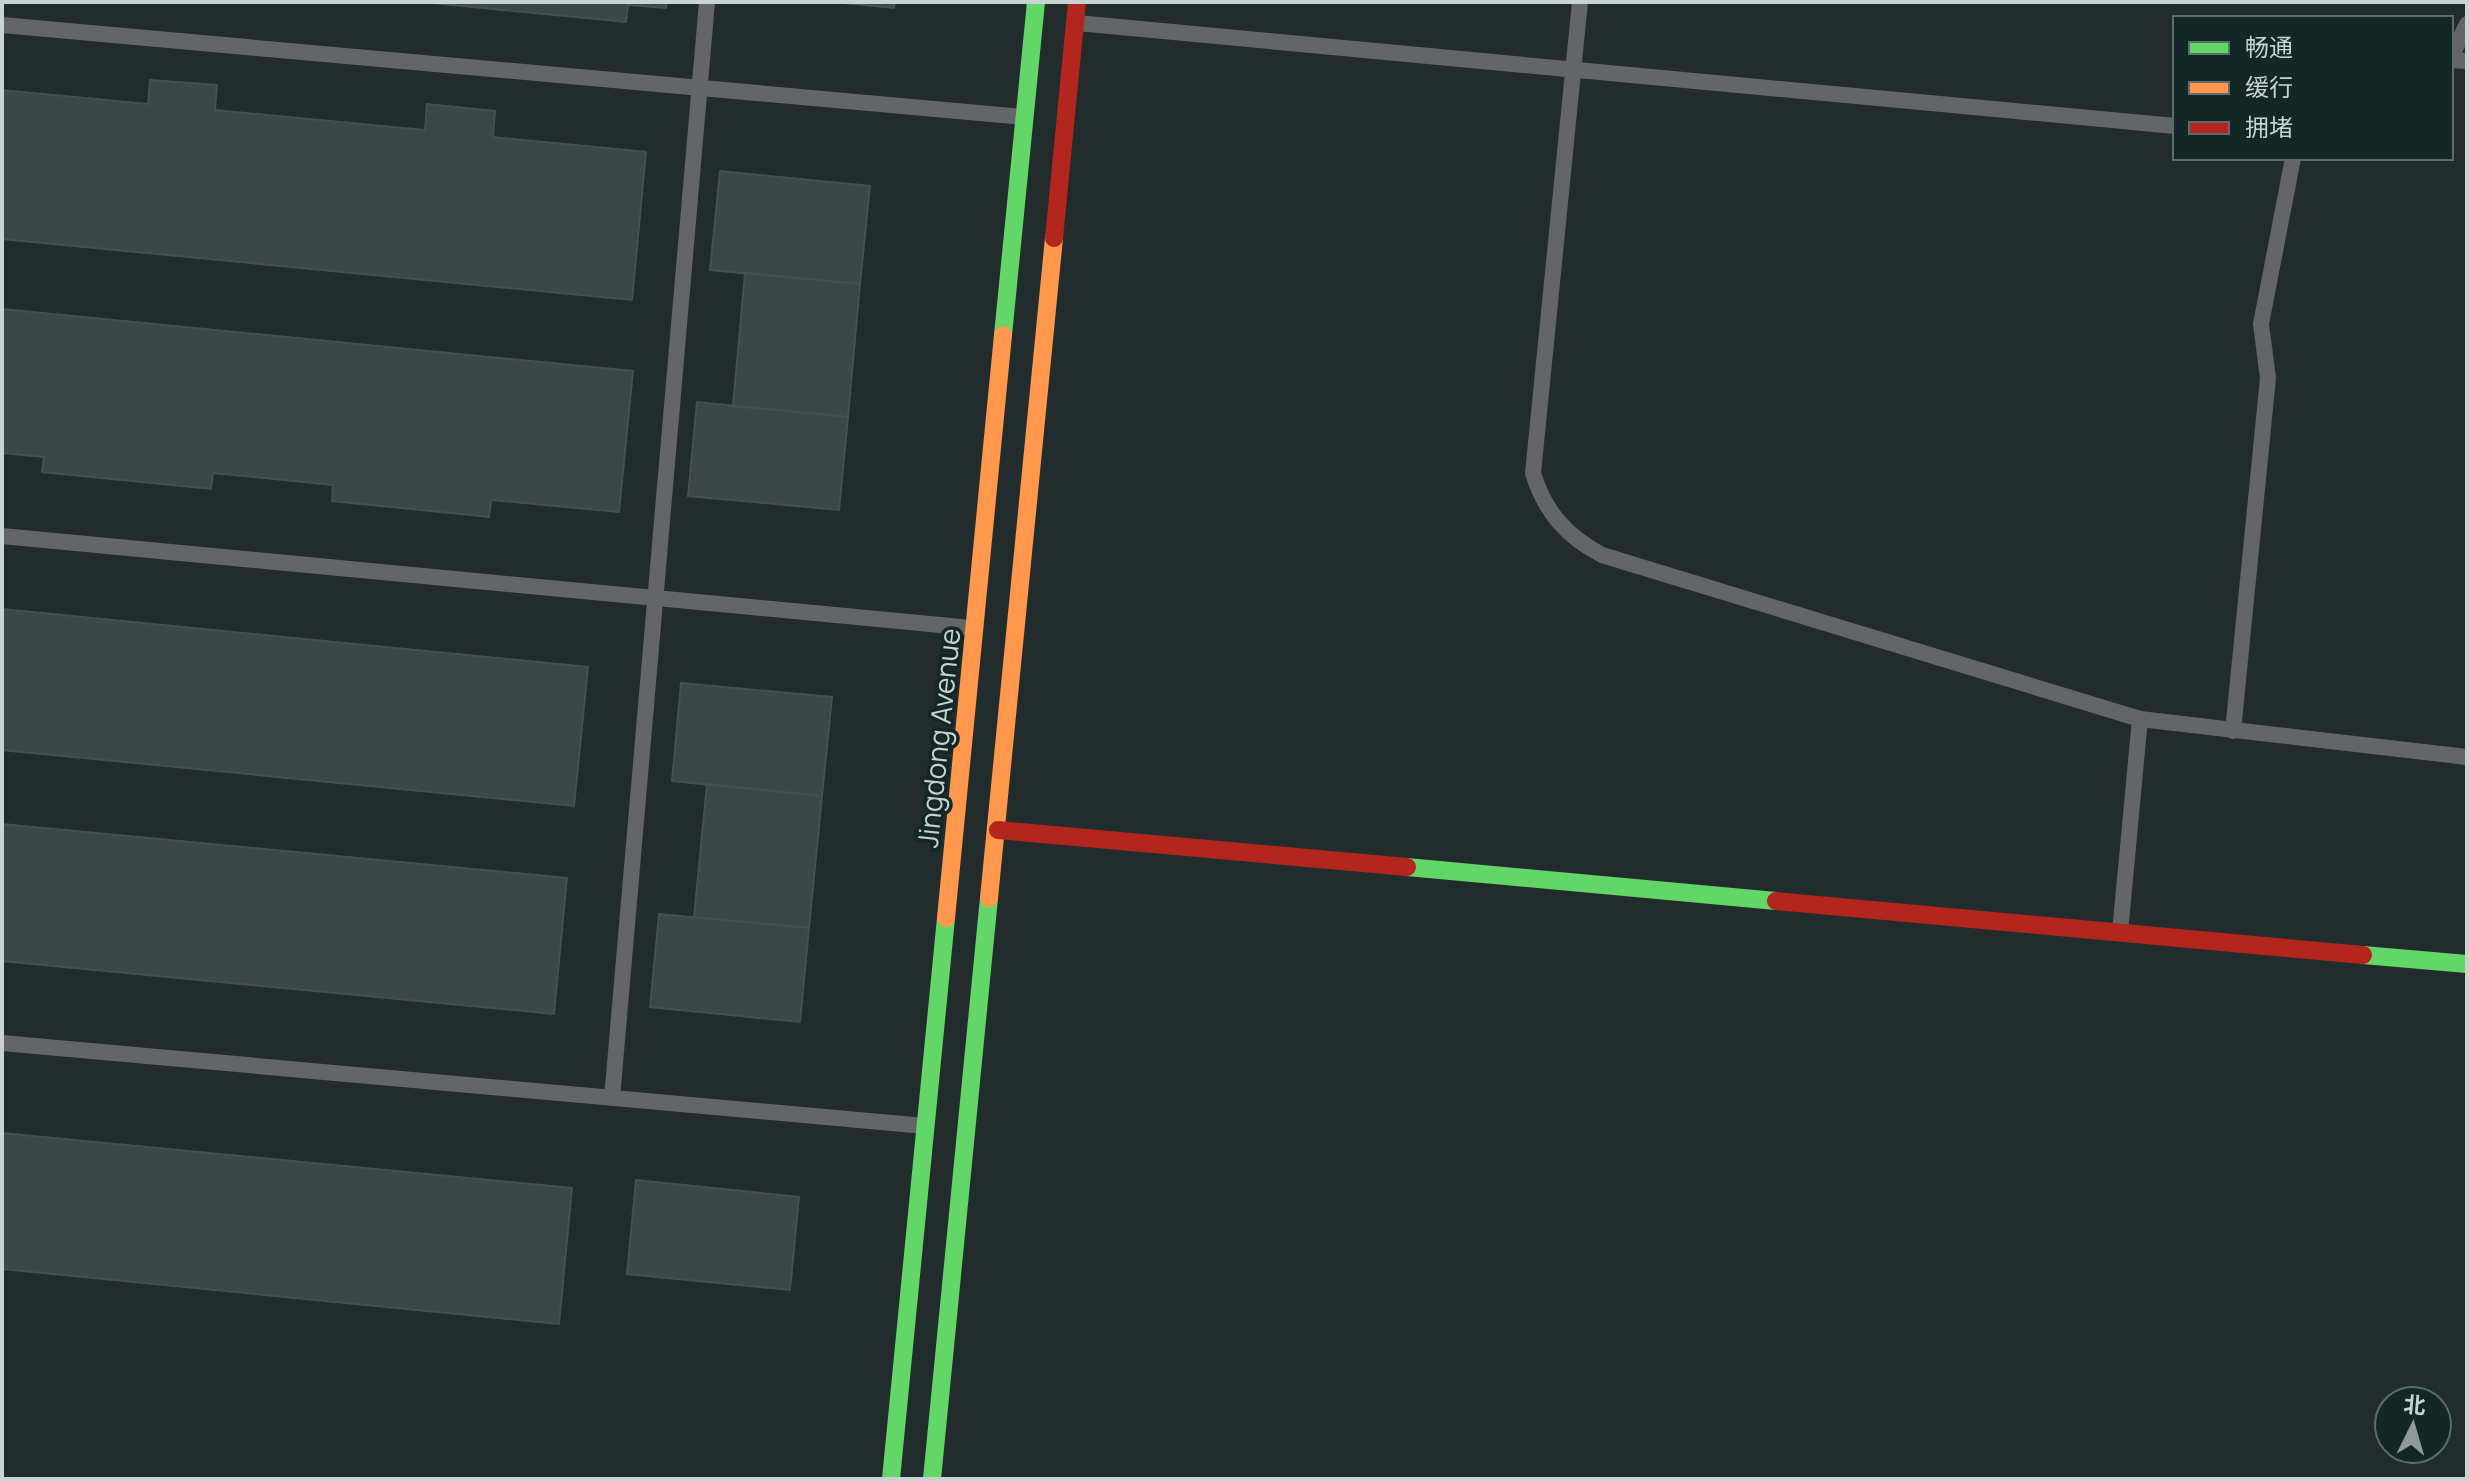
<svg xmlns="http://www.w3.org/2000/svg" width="2469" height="1481" viewBox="0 0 2469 1481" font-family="Manrope,'Noto Sans SC',sans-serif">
<rect width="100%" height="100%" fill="#222c2c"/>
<path fill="#3b4847" stroke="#475050" stroke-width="2" d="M422 2H667L666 8 628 5 626 22Z
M833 2H895L894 8Z
M150 80 217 85 215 110 425 130 427 104 495 111 493 137 646 152 632 300 2 239V90L148 104Z
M720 171 870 186 860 284 710 270Z
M745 273 860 284 848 417 733 406Z
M2 309 633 371 619 512 491 500 489 517 332 501 333 485 213 473 211 489 42 472 44 457 2 453Z
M697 402 848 417 839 510 688 496Z
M2 609 588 667 574 806 2 750Z
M681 683 832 697 822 796 672 781Z
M707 784 822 796 809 928 694 917Z
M2 824 567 878 554 1014 2 961Z
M659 914 809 928 800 1022 650 1007Z
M2 1133 572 1188 559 1324 2 1269Z
M636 1180 799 1197 790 1290 627 1274Z"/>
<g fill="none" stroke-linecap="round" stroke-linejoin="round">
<path stroke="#636566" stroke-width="16" d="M1580 2 1533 473C1545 512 1566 536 1602 555L2140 719 2467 757
M1077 23 2175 126
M2 25 1024 117
M2451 57 2467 24
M2451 60 2467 61
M2 536 972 628
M2233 731 2268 378 2261 324 2293 158
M2120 932 2140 719
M2 1043 925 1126
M612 1098 707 2"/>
<path stroke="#63d668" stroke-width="18" d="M1003 335 1036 2
M1407 867 1776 901
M2363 955 2467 964
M891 1479 946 918
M932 1479 989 898"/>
<path stroke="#ff974d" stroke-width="18" d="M989 898 1054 238
M946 918 1003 335"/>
<path stroke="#b3261e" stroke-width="18" d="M1054 238 1077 2
M998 830 1407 867
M1776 901 2363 955"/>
</g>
<g text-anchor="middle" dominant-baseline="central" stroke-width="7" stroke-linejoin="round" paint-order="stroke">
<g font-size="28" fill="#c8d4d3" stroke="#132725">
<text transform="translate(938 738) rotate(-84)">Jingdong Avenue</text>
</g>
</g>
<rect width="2469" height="1481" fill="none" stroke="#c8d4d3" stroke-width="8"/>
<rect x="2173" y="16" width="280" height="144" fill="#132725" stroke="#5b6c6b" stroke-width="2"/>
<rect x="2189" y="42" width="40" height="12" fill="#63d668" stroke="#5b6c6b" stroke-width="2"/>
<text x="2245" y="56" font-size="24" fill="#c8d4d3">畅通</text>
<rect x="2189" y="82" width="40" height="12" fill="#ff974d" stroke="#5b6c6b" stroke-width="2"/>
<text x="2245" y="96" font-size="24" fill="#c8d4d3">缓行</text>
<rect x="2189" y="122" width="40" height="12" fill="#b3261e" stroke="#5b6c6b" stroke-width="2"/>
<text x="2245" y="136" font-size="24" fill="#c8d4d3">拥堵</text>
<g transform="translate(2413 1425) rotate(5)"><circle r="38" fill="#132725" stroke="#5b6c6b" stroke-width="2"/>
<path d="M0-6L14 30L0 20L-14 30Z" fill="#8e9999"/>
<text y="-12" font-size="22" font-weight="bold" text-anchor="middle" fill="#c8d4d3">北</text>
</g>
</svg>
